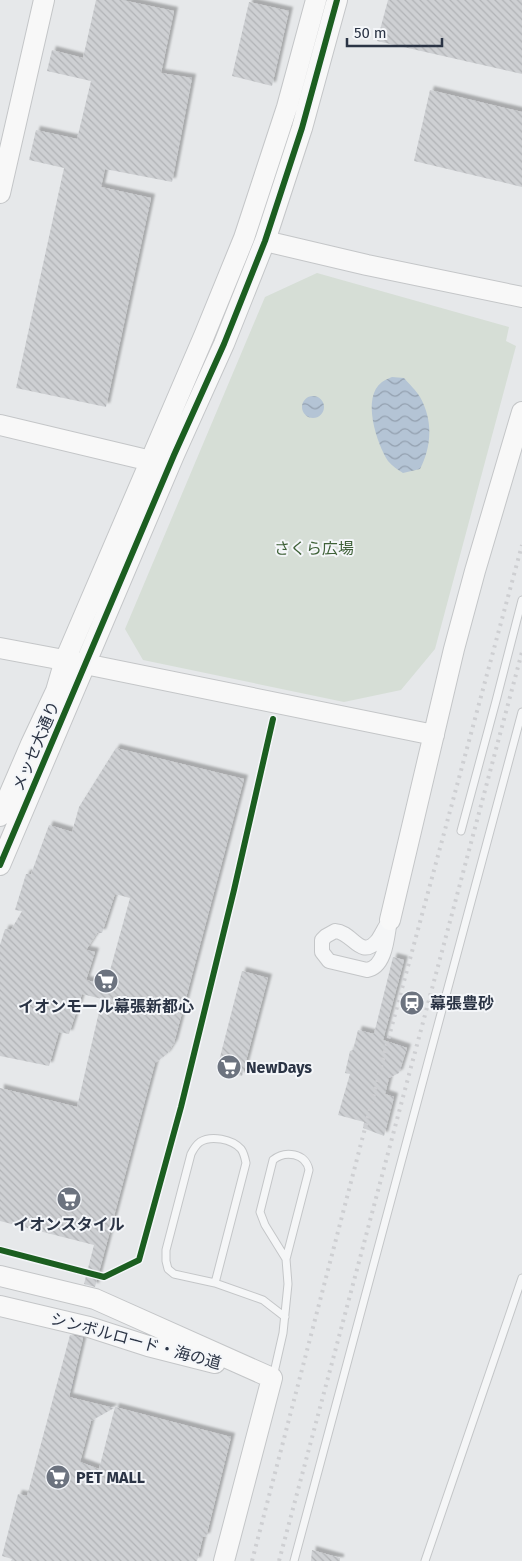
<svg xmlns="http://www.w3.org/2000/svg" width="522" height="1561" viewBox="0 0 522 1561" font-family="'Fira Sans','Noto Sans JP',sans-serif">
<defs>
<pattern id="water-waves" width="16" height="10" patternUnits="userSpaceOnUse" patternTransform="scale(1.25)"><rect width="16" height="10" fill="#b4c4d5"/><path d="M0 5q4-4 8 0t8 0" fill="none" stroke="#93a0af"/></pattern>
<pattern id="building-back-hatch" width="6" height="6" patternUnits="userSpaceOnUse" patternTransform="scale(1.25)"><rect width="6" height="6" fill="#ced0d3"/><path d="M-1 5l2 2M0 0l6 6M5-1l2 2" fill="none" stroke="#b1b3b6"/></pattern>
<filter id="shadow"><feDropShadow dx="4" dy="-4" stdDeviation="1" flood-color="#0004"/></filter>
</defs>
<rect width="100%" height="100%" fill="#e6e8ea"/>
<path fill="#d6ded6" d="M317 273 509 327 506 341 516 346 435 649 401 690 344 702 143 660 125 629 265 297Z"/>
<path fill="url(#water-waves)" d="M392 377 404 378C409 384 416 390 420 397 433 420 432 446 420 469L403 473C398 470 392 466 388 461 377 444 361 397 382 382 385 380 389 378 392 377Z
M302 407a11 11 0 1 1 22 0a11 11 0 1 1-22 0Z"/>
<path fill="url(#building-back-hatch)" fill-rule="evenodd" filter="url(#shadow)" d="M96 0H122L174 11 161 73 192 78 172 182 105 169 101 187 151 198 106 407 16 388 64 168 29 160 36 130 77 139 91 81 47 71 52 50 83 58Z
M388 0H522V74L377 41Z
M249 2 289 11 272 86 232 76Z
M430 90 522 112V187L414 161Z
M116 748 244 779 174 1043 167 1054 155 1063 95 1287 84 1284 94 1245 0 1221V1088L77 1107 102 999 82 994 69 1034 59 1032 49 1066 0 1056V945L5 929 11 930 22 911 15 910 26 874H31L49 825 72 832 79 807ZM115 894 130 898 106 985 86 980 95 952 86 950 97 933H102Z
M393 957 404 960 383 1040 407 1048 399 1073 389 1078 385 1094 394 1097 384 1136 363 1128 364 1122 338 1115 350 1074 345 1073 350 1051 353 1050 358 1030 374 1034Z
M242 971 268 978 242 1076 217 1069Z
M70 1335 83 1338 69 1397 114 1408 91 1421 80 1462 99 1469 115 1407 231 1437 206 1537H203L197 1561H11L12 1559 2 1556 18 1494 27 1496Z
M312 1550 340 1558V1561H311Z"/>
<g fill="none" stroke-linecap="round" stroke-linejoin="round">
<defs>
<path id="lane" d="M461 831 496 701 522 600
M215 1283 246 1163C245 1158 244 1153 241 1149 232 1139 211 1135 200 1142 196 1145 193 1150 191 1154L166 1250V1261L168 1269 174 1274 215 1283 263 1300 285 1317
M273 1377 283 1333 288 1284 286 1259 309 1170C306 1153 285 1150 273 1160L260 1212 265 1225 286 1259
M294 1561 522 712
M425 1561 522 1278"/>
<path id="street" d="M390 920C387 936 386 967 367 970L329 961 322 952V940L326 936 335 931C353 932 360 960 377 941 381 936 385 926 390 920Z"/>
<path id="secondary" d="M0 193 44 0
M265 241 367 265 522 297
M0 425 151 461
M0 648 85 664 434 735
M0 816 31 744 56 691 65 660 204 336 244 238 287 107 316 0
M0 865 174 455 224 344 265 241 302 128 337 0
M390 920 454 649 475 571 522 412
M0 1276 95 1299 272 1378
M0 1306 89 1327 148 1346 215 1363
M224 1561 272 1378"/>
</defs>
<use href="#lane" stroke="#c4c6c8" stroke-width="9"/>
<use href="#street" stroke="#c4c6c8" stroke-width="16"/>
<use href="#secondary" stroke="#c4c6c8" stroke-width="22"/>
<use href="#lane" stroke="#f5f6f7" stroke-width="7"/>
<use href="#street" stroke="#f5f6f7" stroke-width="14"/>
<use href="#secondary" stroke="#f8f8f8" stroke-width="20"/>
<path stroke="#cecfd2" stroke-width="4" stroke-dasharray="2.5 5" stroke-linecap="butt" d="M252 1561 387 1044 522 545
M279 1561 522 652"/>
<defs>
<path id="cycleway" d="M0 865 174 455 224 344 265 241 302 128 337 0
M0 1250 104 1277 139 1260 181 1107 234 890 273 719"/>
</defs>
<use href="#cycleway" stroke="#f4f6f9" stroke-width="9"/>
<use href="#cycleway" stroke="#1b5e20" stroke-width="6"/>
</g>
<defs>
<symbol id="supermarket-disc" viewBox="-11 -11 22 22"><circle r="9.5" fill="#6c737f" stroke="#f4f6f9"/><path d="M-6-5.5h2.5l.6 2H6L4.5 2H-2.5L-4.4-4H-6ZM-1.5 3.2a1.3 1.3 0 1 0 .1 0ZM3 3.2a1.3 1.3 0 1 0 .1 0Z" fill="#fff"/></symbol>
<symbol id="station-disc" viewBox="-11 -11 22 22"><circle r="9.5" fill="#6c737f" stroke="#f4f6f9"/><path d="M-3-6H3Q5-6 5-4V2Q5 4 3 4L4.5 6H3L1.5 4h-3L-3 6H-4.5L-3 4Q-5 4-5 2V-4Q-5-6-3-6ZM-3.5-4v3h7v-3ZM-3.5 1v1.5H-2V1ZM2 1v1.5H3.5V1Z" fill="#fff"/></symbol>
</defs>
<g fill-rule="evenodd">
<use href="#supermarket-disc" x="92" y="967" width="28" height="28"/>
<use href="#station-disc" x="398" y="989" width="28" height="28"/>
<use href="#supermarket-disc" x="215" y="1053" width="28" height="28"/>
<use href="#supermarket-disc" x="55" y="1185" width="28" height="28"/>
<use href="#supermarket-disc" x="44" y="1463" width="28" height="28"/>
</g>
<g text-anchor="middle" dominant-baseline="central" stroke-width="4" stroke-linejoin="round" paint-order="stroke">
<g font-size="16" fill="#3f6138" stroke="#f4f6f9">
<text x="314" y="548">さくら広場</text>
</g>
<g font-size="16" fill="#2b3445" stroke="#f4f6f9">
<text transform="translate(36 746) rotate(-67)">メッセ大通り</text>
<text transform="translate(136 1341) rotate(15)">シンボルロード・海の道</text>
</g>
<g font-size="16" font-weight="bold" fill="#2b3445" stroke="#f4f6f9" text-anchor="start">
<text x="430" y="1003">幕張豊砂</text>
<text x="106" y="1006" text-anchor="middle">イオンモール幕張新都心</text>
<text x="246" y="1067">NewDays</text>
<text x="69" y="1224" text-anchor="middle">イオンスタイル</text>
<text x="76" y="1477">PET MALL</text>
</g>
</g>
<path d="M347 38v8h95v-8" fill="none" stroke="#2b3445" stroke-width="2.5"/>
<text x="354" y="38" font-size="15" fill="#2b3445" stroke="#f4f6f9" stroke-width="4" paint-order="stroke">50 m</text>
</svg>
